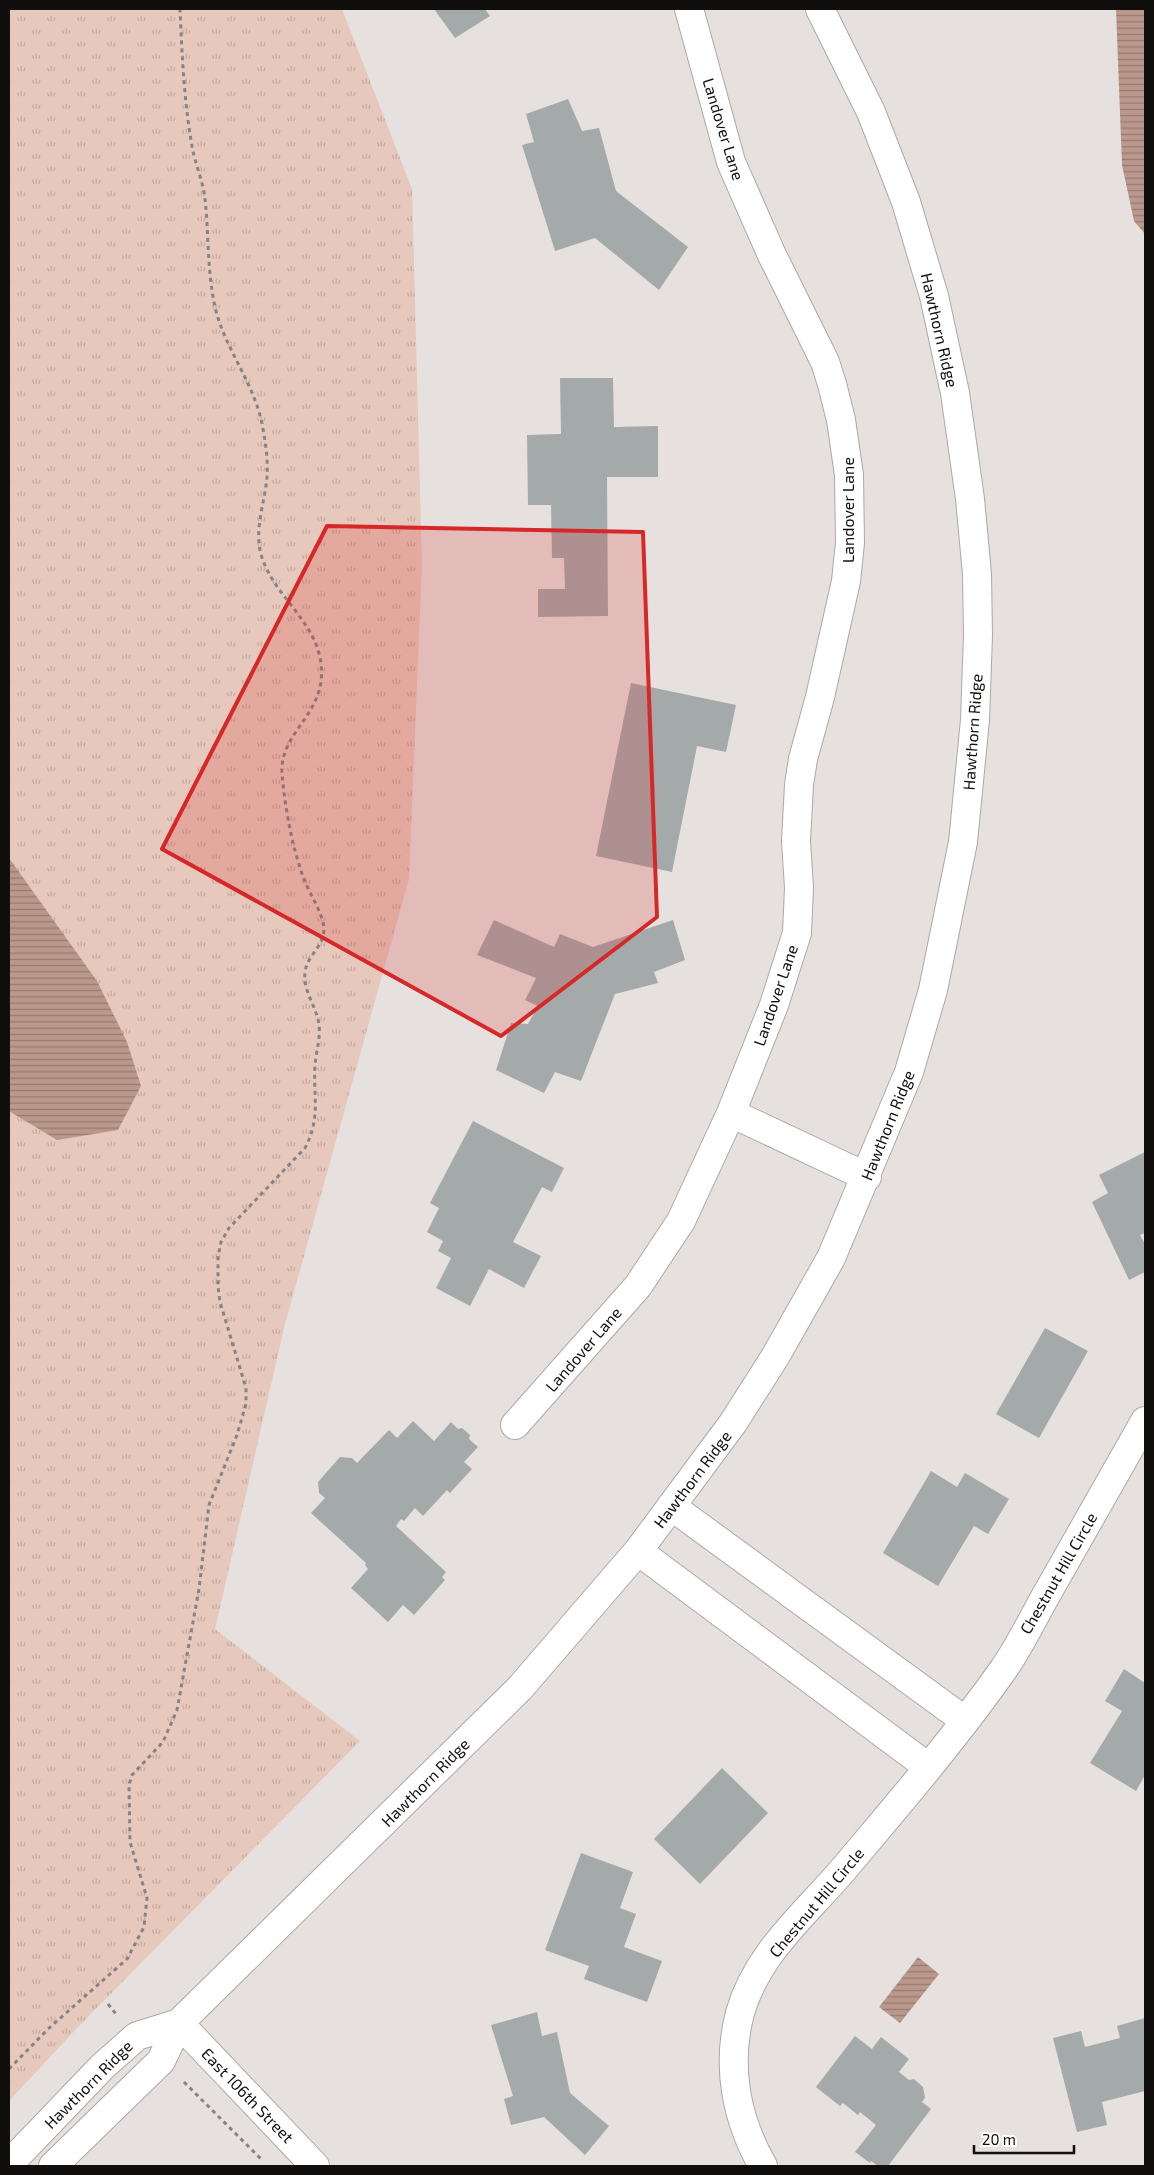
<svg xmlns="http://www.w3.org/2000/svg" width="1154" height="2175" viewBox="0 0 1154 2175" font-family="'Exo 2',sans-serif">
<defs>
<pattern id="grass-tufts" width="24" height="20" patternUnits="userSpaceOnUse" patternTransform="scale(1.25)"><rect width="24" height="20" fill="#e6c8bc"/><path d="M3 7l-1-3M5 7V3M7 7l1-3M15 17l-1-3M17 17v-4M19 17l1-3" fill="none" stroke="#c4aba0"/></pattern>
<pattern id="water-rules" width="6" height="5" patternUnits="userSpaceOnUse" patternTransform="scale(1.25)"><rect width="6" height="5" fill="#ba988b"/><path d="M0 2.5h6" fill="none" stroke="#967a70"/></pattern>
</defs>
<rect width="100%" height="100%" fill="#e6e1df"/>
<path fill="url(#grass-tufts)" d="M9 9H342L412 189 422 565 409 879 285 1324 215 1629 360 1741 77 2028 9 2101Z"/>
<path fill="url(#water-rules)" d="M1116 9H1145V234L1134 221 1122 165Z
M9 858 97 981 127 1042 141 1086 118 1130 57 1140 9 1111Z
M918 1957 939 1974 900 2023 879 2007Z"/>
<path fill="#a4aaaa" d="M434 9H485L490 16 455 38Z
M568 99 582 131 599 128 616 191 688 247 659 290 595 238 555 251 522 145 534 142 526 114Z
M560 378H613L614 427 658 426V477H607L608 616 538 617V589H565L564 558H552L551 505H528L527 435 561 434Z
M631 683 736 705 726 752 697 746 672 872 596 856Z
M494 920 554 947 560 934 593 947 673 920 685 960 654 972 658 983 615 994 581 1081 555 1072 544 1093 496 1070 511 1023 528 1024 538 1006 525 1000 536 978 477 955Z
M473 1121 564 1168 552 1192 542 1187 513 1242 541 1256 524 1288 489 1269 470 1306 436 1288 451 1258 438 1251 443 1241 427 1232 439 1208 430 1203Z
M1145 1152V1233L1140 1235 1145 1244V1272L1129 1280 1092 1202 1108 1193 1099 1175Z
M1045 1328 1088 1351 1039 1438 996 1414Z
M413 1421 434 1441 451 1422 458 1429 462 1428 470 1435 469 1439 478 1447 464 1462 472 1469 450 1493 447 1490 423 1516 415 1508 404 1521 401 1519 396 1526 446 1572 442 1577 445 1580 414 1615 403 1605 388 1622 351 1588 368 1569 365 1565 366 1563 311 1513 325 1498 319 1493 318 1482 340 1457 352 1458 357 1463 389 1430 397 1438Z
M931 1471 957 1487 965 1473 1009 1499 988 1534 974 1526 938 1586 883 1553Z
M1124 1669 1145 1683V1775L1136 1791 1090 1763 1122 1711 1105 1701Z
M722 1768 768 1813 700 1884 654 1839Z
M581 1853 633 1872 620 1908 636 1914 624 1947 662 1961 647 2002 584 1979 589 1966 545 1950Z
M537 2012 542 2036 557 2032 570 2093 609 2126 585 2155 544 2117 511 2125 504 2099 513 2096 491 2025Z
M1145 2018V2091L1102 2102 1107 2125 1077 2132 1053 2038 1081 2031 1085 2047 1120 2038 1117 2026Z
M855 2036 872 2049 881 2037 909 2059 899 2072 909 2080 914 2079 923 2087 925 2098 922 2102 931 2109 888 2166H878L871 2161 870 2163 855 2152 876 2125 860 2112 858 2115 843 2103 840 2106 816 2087Z"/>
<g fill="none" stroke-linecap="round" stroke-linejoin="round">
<defs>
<path id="street" d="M731 1113 867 1177
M515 1425 638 1286 681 1221 731 1113 774 1005 797 933 799 888 796 841 799 785 803 759 820 697 846 581 850 543 849 475 841 420 832 384 825 362 771 253 731 162 689 9
M671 1506 964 1720
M638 1551 928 1767
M179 2023 315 2166
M9 2164 103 2066 137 2036 179 2023
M53 2166 161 2061 179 2023 520 1688 638 1551 733 1423 775 1357 831 1258 909 1072 933 990 963 842 975 720 978 635 977 574 970 499 955 393 934 296 906 202 871 112 820 9
M763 2166C736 2119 726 2066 740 2013 757 1952 809 1911 848 1864 901 1801 955 1738 1003 1670 1020 1646 1034 1616 1049 1590 1081 1534 1113 1477 1145 1421"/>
</defs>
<use href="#street" stroke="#ada8a6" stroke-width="30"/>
<path stroke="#878382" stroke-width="3" stroke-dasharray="4 4" stroke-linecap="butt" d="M108 2004 116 2014
M9 2069 48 2029 127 1959 144 1927 147 1898 130 1842 129 1785 132 1775 163 1742 177 1710 199 1589 209 1505 237 1435 246 1404V1388L220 1302 218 1287V1257L221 1242 229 1228 305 1148C321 1118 313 1097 315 1066 316 1050 322 1035 318 1019 314 1004 303 989 305 973 306 956 324 947 324 929 323 913 310 895 304 879 292 847 285 808 282 774 279 731 327 715 321 664 316 620 272 595 261 554 254 529 265 502 267 477 268 461 266 445 263 429 256 385 225 350 215 307 207 272 209 234 205 199 203 181 195 164 192 146 184 101 182 55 180 9
M184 2082 263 2161"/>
<use href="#street" stroke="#fff" stroke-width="28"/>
</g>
<path fill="#d62828" fill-opacity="0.2" stroke="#d62828" stroke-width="4" stroke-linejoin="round" d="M327 526 643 532 657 917 501 1036 162 849Z"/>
<g text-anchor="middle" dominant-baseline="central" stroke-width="5" stroke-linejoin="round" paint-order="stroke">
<g font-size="16" fill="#110f0e" stroke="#fff">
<text transform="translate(724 129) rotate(73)">Landover Lane</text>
<text transform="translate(940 330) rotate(77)">Hawthorn Ridge</text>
<text transform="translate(847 510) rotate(-90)">Landover Lane</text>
<text transform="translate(972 732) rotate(-86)">Hawthorn Ridge</text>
<text transform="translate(775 995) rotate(-71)">Landover Lane</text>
<text transform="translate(887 1125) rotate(-68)">Hawthorn Ridge</text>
<text transform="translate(583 1349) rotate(-49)">Landover Lane</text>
<text transform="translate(692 1479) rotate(-53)">Hawthorn Ridge</text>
<text transform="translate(1058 1573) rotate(-60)">Chestnut Hill Circle</text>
<text transform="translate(425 1782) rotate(-45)">Hawthorn Ridge</text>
<text transform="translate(816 1902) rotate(-50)">Chestnut Hill Circle</text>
<text transform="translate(88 2084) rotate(-45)">Hawthorn Ridge</text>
<text transform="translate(248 2095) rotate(46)">East 106th Street</text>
</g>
</g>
<rect width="1154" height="2175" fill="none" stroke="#110f0e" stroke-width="20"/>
<path d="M974 2145v8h100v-8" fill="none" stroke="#110f0e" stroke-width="2.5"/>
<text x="982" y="2145" font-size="15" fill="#110f0e" stroke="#ffffff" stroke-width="4" paint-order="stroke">20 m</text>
</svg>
